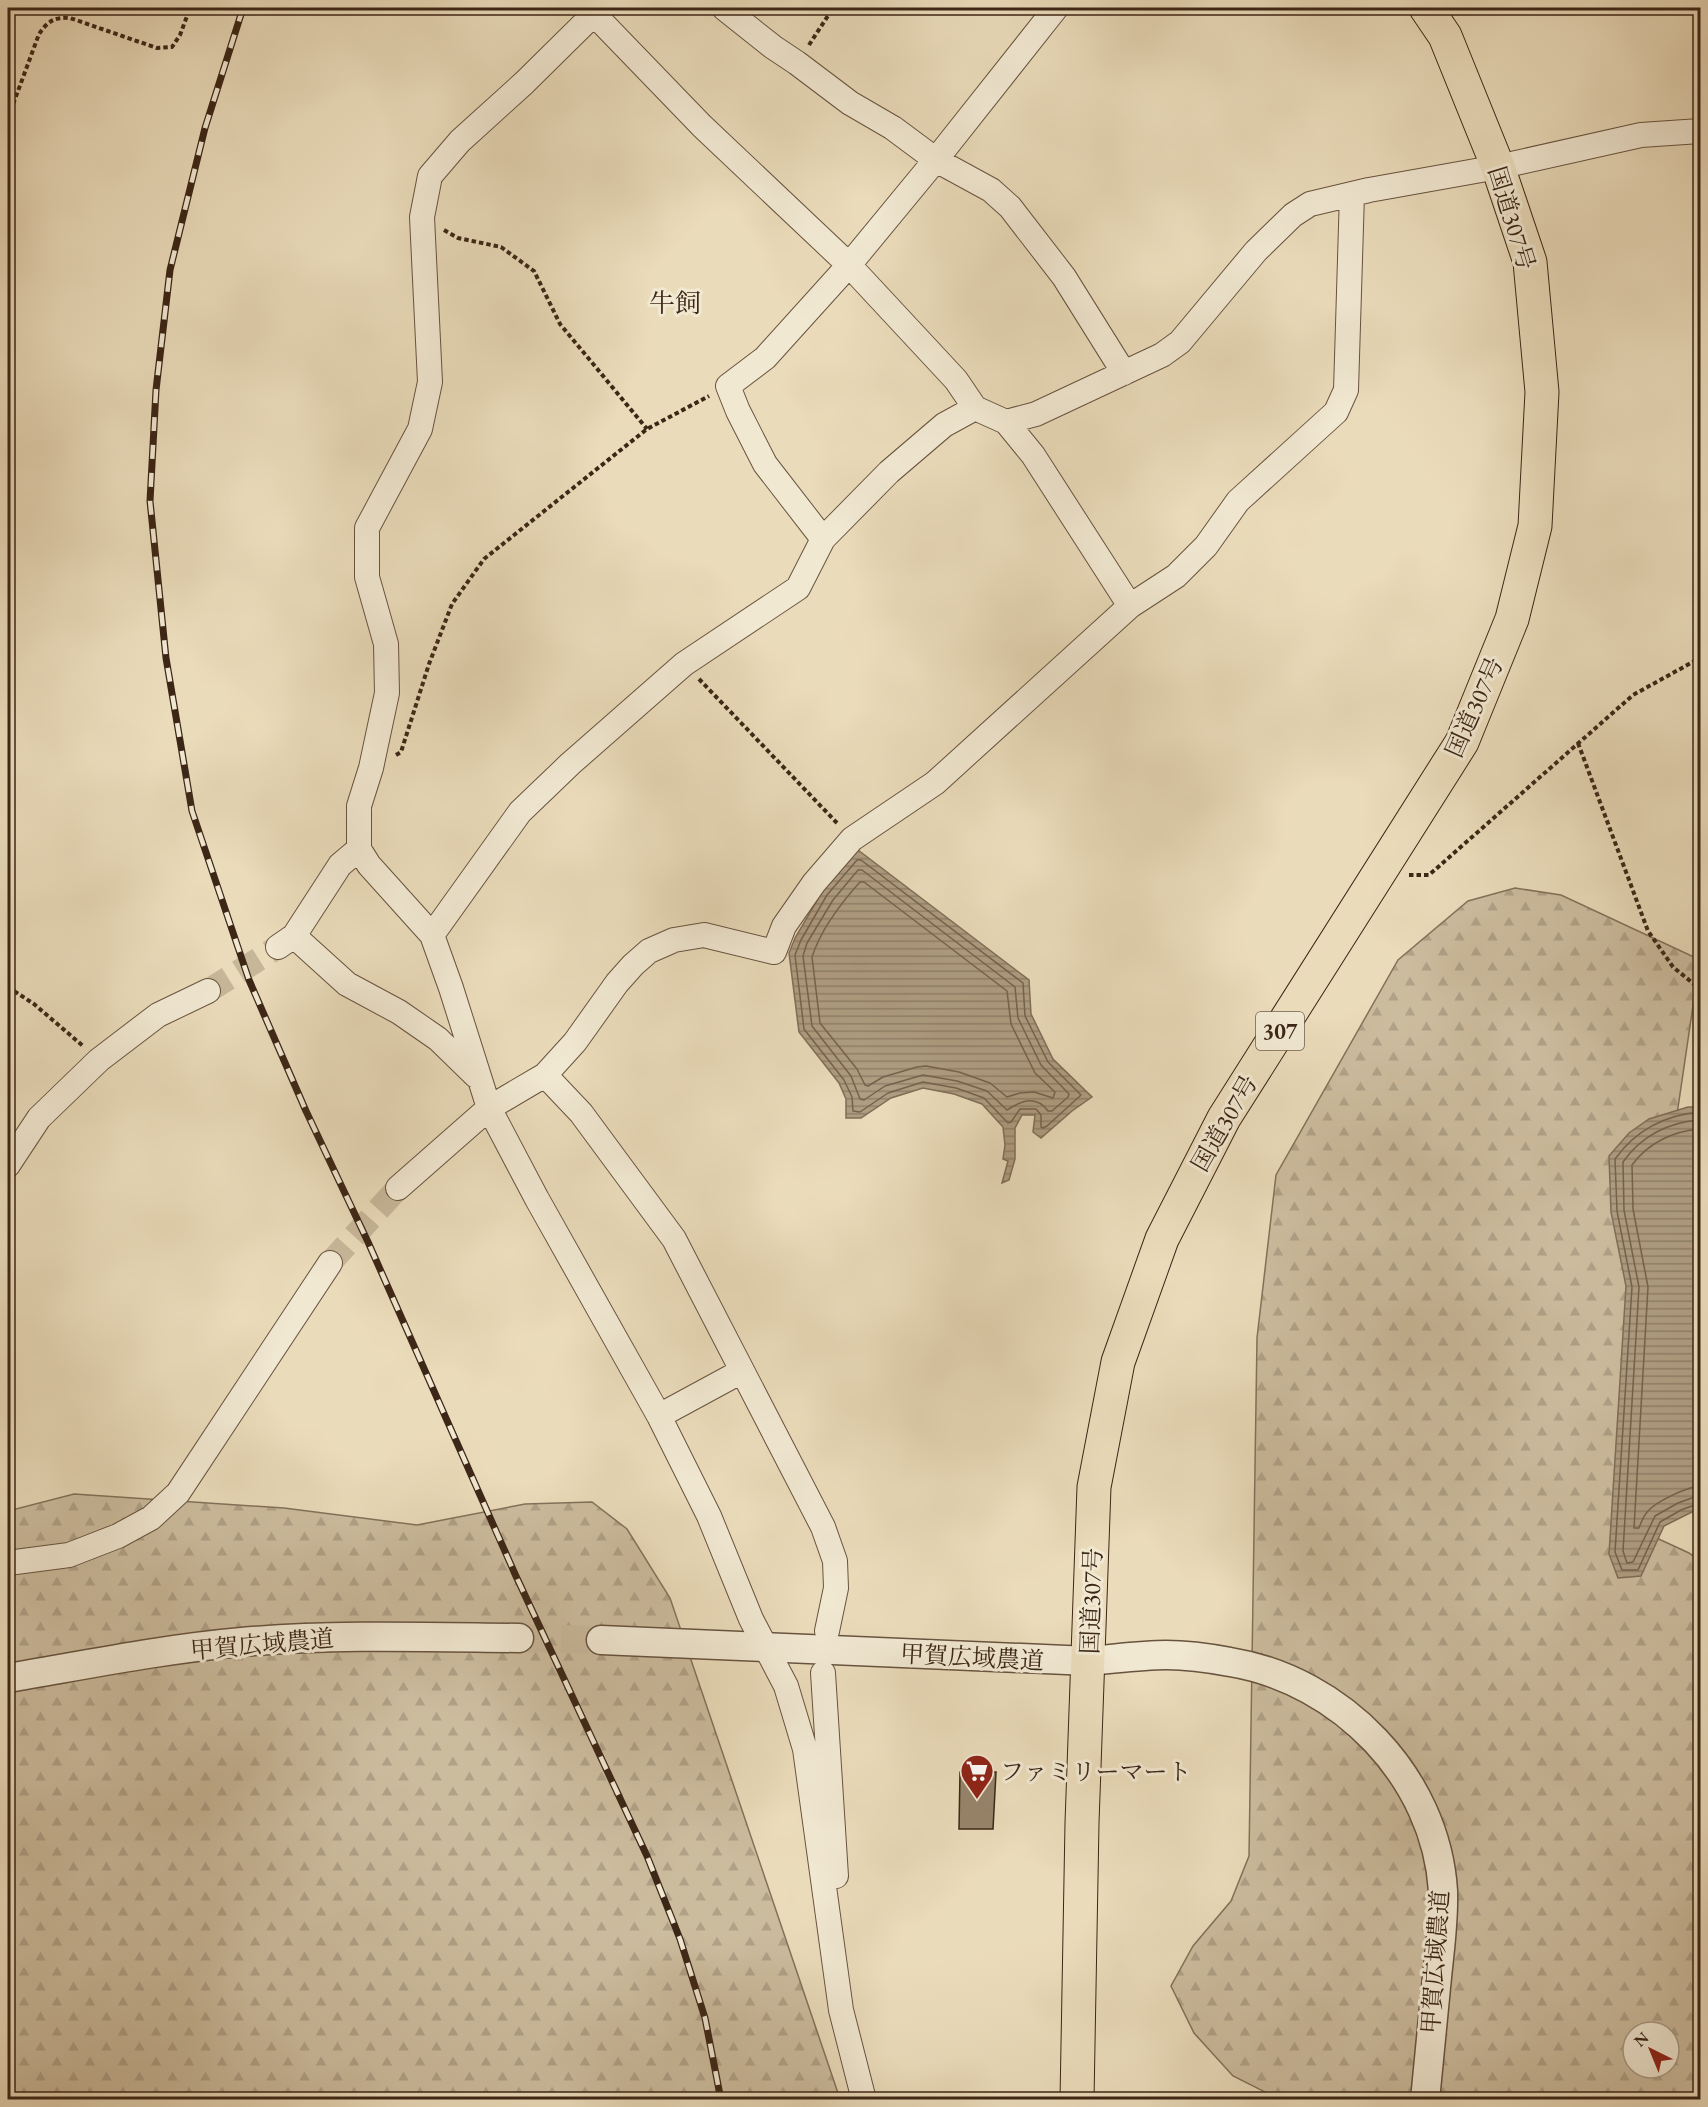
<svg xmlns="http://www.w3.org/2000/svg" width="1708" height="2107" viewBox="0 0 1708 2107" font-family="'EB Garamond','Noto Serif JP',serif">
<defs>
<pattern id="forest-firs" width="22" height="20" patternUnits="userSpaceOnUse" patternTransform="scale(1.5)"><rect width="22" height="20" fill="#ccbc9e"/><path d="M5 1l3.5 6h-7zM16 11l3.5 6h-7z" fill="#b0a187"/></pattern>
<pattern id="water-rules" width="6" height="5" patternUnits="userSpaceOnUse" patternTransform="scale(1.5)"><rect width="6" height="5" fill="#af9d82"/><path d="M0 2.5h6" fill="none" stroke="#908069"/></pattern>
</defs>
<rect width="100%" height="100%" fill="#eadbba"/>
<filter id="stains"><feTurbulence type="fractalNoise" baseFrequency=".00333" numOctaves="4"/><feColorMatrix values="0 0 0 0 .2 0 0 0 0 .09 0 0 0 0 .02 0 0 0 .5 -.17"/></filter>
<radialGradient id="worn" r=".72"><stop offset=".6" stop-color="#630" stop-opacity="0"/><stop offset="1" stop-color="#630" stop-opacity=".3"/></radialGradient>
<path fill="url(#forest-firs)" stroke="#84715a" stroke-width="1.5" fill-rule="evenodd" d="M1515 888 1561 895 1696 958 1694 999 1619 1508 1639 1530 1689 1553 1700 1561V2099H1279L1233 2076 1194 2033 1171 1986 1193 1946 1231 1901 1249 1856 1257 1338 1276 1175 1398 960 1468 901ZM1633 2032H1669V2068H1633Z
M74 1494 284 1508 417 1525 525 1504 592 1502 627 1529 670 1598 840 2099 8 2100V1511Z"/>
<path fill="url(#water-rules)" stroke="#816d57" stroke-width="1.5" d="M858 850 1029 980 1031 1014 1053 1059 1092 1097 1072 1111 1041 1138 1033 1132 1035 1115H1022L1015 1128V1159L1009 1180 1002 1183 1008 1161 1003 1159 1005 1145 1003 1127 982 1104 954 1094 923 1088 891 1098 861 1118H846V1099L839 1083 799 1032 789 953 795 938 822 892Z
M1688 1107H1700V1508L1664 1526 1641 1576 1618 1578 1609 1554 1626 1286 1611 1212 1609 1156 1629 1133 1649 1119Z"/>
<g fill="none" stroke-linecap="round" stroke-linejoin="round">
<path stroke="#76624c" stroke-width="1.5" d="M861 860 1023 983 1025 1016 1048 1062 1081 1095 1047 1126 1043 1128 1041 1127V1115L1036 1109H1020L1011 1122 1008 1123 984 1098 956 1088 923 1082 888 1093 860 1112 853 1111 852 1097 844 1080 804 1029 795 955 801 940 827 895 857 860Z
M858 870H862L1015 987 1018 1018 1041 1065 1069 1094 1068 1097 1052 1111H1048C1036 1094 1021 1101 1007 1110L987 1091 957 1081 923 1075 885 1086 864 1100 860 1099 851 1076 812 1026 803 956 807 943 833 900Z
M860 882H864L1007 991 1011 1024 1035 1073 1055 1092 1053 1098 1034 1092 1020 1093 1007 1097 990 1083 959 1072 926 1066 917 1067 883 1077 868 1086 865 1085 857 1069 820 1023 812 957C821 929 841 903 860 882Z
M1700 1112C1665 1115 1636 1130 1615 1159L1617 1211 1632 1287 1615 1552 1622 1570H1638L1660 1522 1681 1510 1700 1503
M1700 1120C1669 1122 1641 1136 1623 1162L1624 1210 1639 1287 1623 1551 1627 1563 1633 1562 1655 1516 1678 1503 1700 1495
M1700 1129C1673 1131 1648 1143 1632 1165L1633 1209 1648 1287 1634 1528H1639C1641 1523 1643 1516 1648 1511 1657 1501 1687 1487 1700 1486"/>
</g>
<path fill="#96846b" stroke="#3c2616" stroke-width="1.5" d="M960 1772H996L993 1829H959Z"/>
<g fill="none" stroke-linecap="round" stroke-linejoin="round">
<path stroke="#c7b799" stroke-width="24" stroke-dasharray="24 12" stroke-linecap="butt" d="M208 991 278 947
M330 1263 398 1188"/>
<path stroke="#c7b799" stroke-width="28" stroke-dasharray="28 14" stroke-linecap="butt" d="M519 1638 601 1640"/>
<defs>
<path id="minor" d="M588 8 702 126 849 265 956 380 975 408 1006 422 1036 414 1162 355 1180 342 1256 251 1293 215 1310 204 1369 190 1498 167 1641 135 1700 131
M600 8 524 83 460 141 430 176 422 217 430 382 420 429 367 528V577L386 644 387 693 371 768 359 806V849L369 865 432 935 451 988 489 1108 537 1199 659 1416 709 1516 751 1619 786 1686 805 1749 841 2010 864 2100
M724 8 773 47 797 63 850 103 893 128 936 160 991 190 1010 207 1064 277 1124 373
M1006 422 1033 455 1130 606
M823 539 765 464 738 411 728 386 765 358 849 265 938 157 1056 8
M432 935 520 812 570 764 684 664 798 588 823 539 889 472 944 425 975 408
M294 936 347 984 399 1012 438 1039 476 1076
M278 947 294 936 340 865 359 849
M545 1075 581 1113 674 1239 823 1527 835 1561 836 1588 827 1631
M8 1165 39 1118 99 1060 158 1015 208 991
M398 1188 489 1108 545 1075 575 1042 617 983 633 965 649 951 674 940 704 935 774 952 784 926 814 883 852 839 935 783 1130 606 1176 576 1206 546 1238 501 1336 412 1346 390 1352 194
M659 1416 742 1371
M8 1563 69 1555 118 1536 151 1518 178 1493 330 1263
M823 1673 836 1876"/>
<path id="tertiary" d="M601 1640 1089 1661C1114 1659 1141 1655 1166 1655 1187 1655 1209 1658 1230 1662 1341 1680 1436 1777 1443 1891 1444 1920 1440 1948 1437 1977 1433 2018 1429 2059 1425 2100
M8 1678C85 1665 163 1649 242 1642 334 1634 427 1637 519 1638"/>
<path id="trunk" d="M1077 2100 1082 1823 1094 1487 1118 1362 1162 1239 1224 1118 1462 742 1512 619 1535 526 1542 392 1530 262 1498 167 1445 36 1426 8"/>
</defs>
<use href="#minor" stroke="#68533f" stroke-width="26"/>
<use href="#tertiary" stroke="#68533f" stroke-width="31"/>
<use href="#trunk" stroke="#3c2616" stroke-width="35"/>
<path stroke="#3c2616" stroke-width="4" stroke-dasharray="4.5 3" stroke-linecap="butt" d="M809 45 833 8
M8 118 39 34C48 21 54 17 70 18L157 48 172 47 180 35 190 8
M444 230 458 238 501 247 534 271 560 324 647 429
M699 679 837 823
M1578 743 1648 931 1673 967 1700 989
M396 755 401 752 429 664 452 604 484 559 647 429 709 396
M1409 875H1429L1633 695 1700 658
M8 987 34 1004 83 1046"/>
<use href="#minor" stroke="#f1e8d2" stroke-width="24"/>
<use href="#tertiary" stroke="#f1e8d2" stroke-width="28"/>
<use href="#trunk" stroke="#eadbba" stroke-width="33"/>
<defs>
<path id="rail" d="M243 8 205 128 170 270 156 390 150 501 166 658 192 811 249 980 306 1111 368 1242 515 1574 647 1856 680 1939 705 2018 721 2100"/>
</defs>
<use href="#rail" stroke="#3c2616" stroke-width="7"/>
<use href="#rail" stroke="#f1e8d2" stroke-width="4.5" stroke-dasharray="14" stroke-linecap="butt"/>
</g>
<defs>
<symbol id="supermarket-pin" viewBox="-11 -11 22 30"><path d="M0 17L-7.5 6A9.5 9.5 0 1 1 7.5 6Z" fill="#8f2418" stroke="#f1e8d2"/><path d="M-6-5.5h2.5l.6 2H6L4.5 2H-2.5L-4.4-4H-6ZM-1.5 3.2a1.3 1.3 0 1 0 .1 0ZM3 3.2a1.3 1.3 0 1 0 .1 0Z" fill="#fff"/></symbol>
</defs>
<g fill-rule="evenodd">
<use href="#supermarket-pin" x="958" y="1752" width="38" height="52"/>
</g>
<g text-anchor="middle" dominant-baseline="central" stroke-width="6" stroke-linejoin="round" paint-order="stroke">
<rect fill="#f1e8d2" stroke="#72604e" stroke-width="1.5" x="1256" y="1012" width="48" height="38" rx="4.5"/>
<g font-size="22" font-weight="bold" fill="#3c2616">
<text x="1280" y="1031">307</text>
</g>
<g font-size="24" fill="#3c2616" stroke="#f1e8d2">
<text transform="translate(1512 218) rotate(73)">国道307号</text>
<text transform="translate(1474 707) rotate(-66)">国道307号</text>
<text transform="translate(1224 1123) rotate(-60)">国道307号</text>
<text transform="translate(1091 1601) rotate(-88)">国道307号</text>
<text transform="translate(262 1644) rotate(-5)">甲賀広域農道</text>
<text transform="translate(972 1657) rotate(3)">甲賀広域農道</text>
<text transform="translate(1435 1962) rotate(-86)">甲賀広域農道</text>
</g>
<g font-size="24" fill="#3c2616" stroke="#f1e8d2" text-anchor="start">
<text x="1000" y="1771">ファミリーマート</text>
</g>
<g font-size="26" fill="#3c2616" stroke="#f1e8d2">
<text x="675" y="303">牛飼</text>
</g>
</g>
<rect width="1708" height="2107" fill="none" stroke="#eadbba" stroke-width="30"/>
<rect x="9" y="9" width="1690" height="2089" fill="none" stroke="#3c2616" stroke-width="3"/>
<rect x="15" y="15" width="1678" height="2077" fill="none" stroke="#3c2616" stroke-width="1.5"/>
<g transform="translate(1651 2050) rotate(317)"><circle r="28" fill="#f1e8d2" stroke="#a99a87" stroke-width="1.5"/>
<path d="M0-4.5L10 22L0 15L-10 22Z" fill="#8f2418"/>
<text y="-9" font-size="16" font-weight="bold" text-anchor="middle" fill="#3c2616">N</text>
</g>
<rect width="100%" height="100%" filter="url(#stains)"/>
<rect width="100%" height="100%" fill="url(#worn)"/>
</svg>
